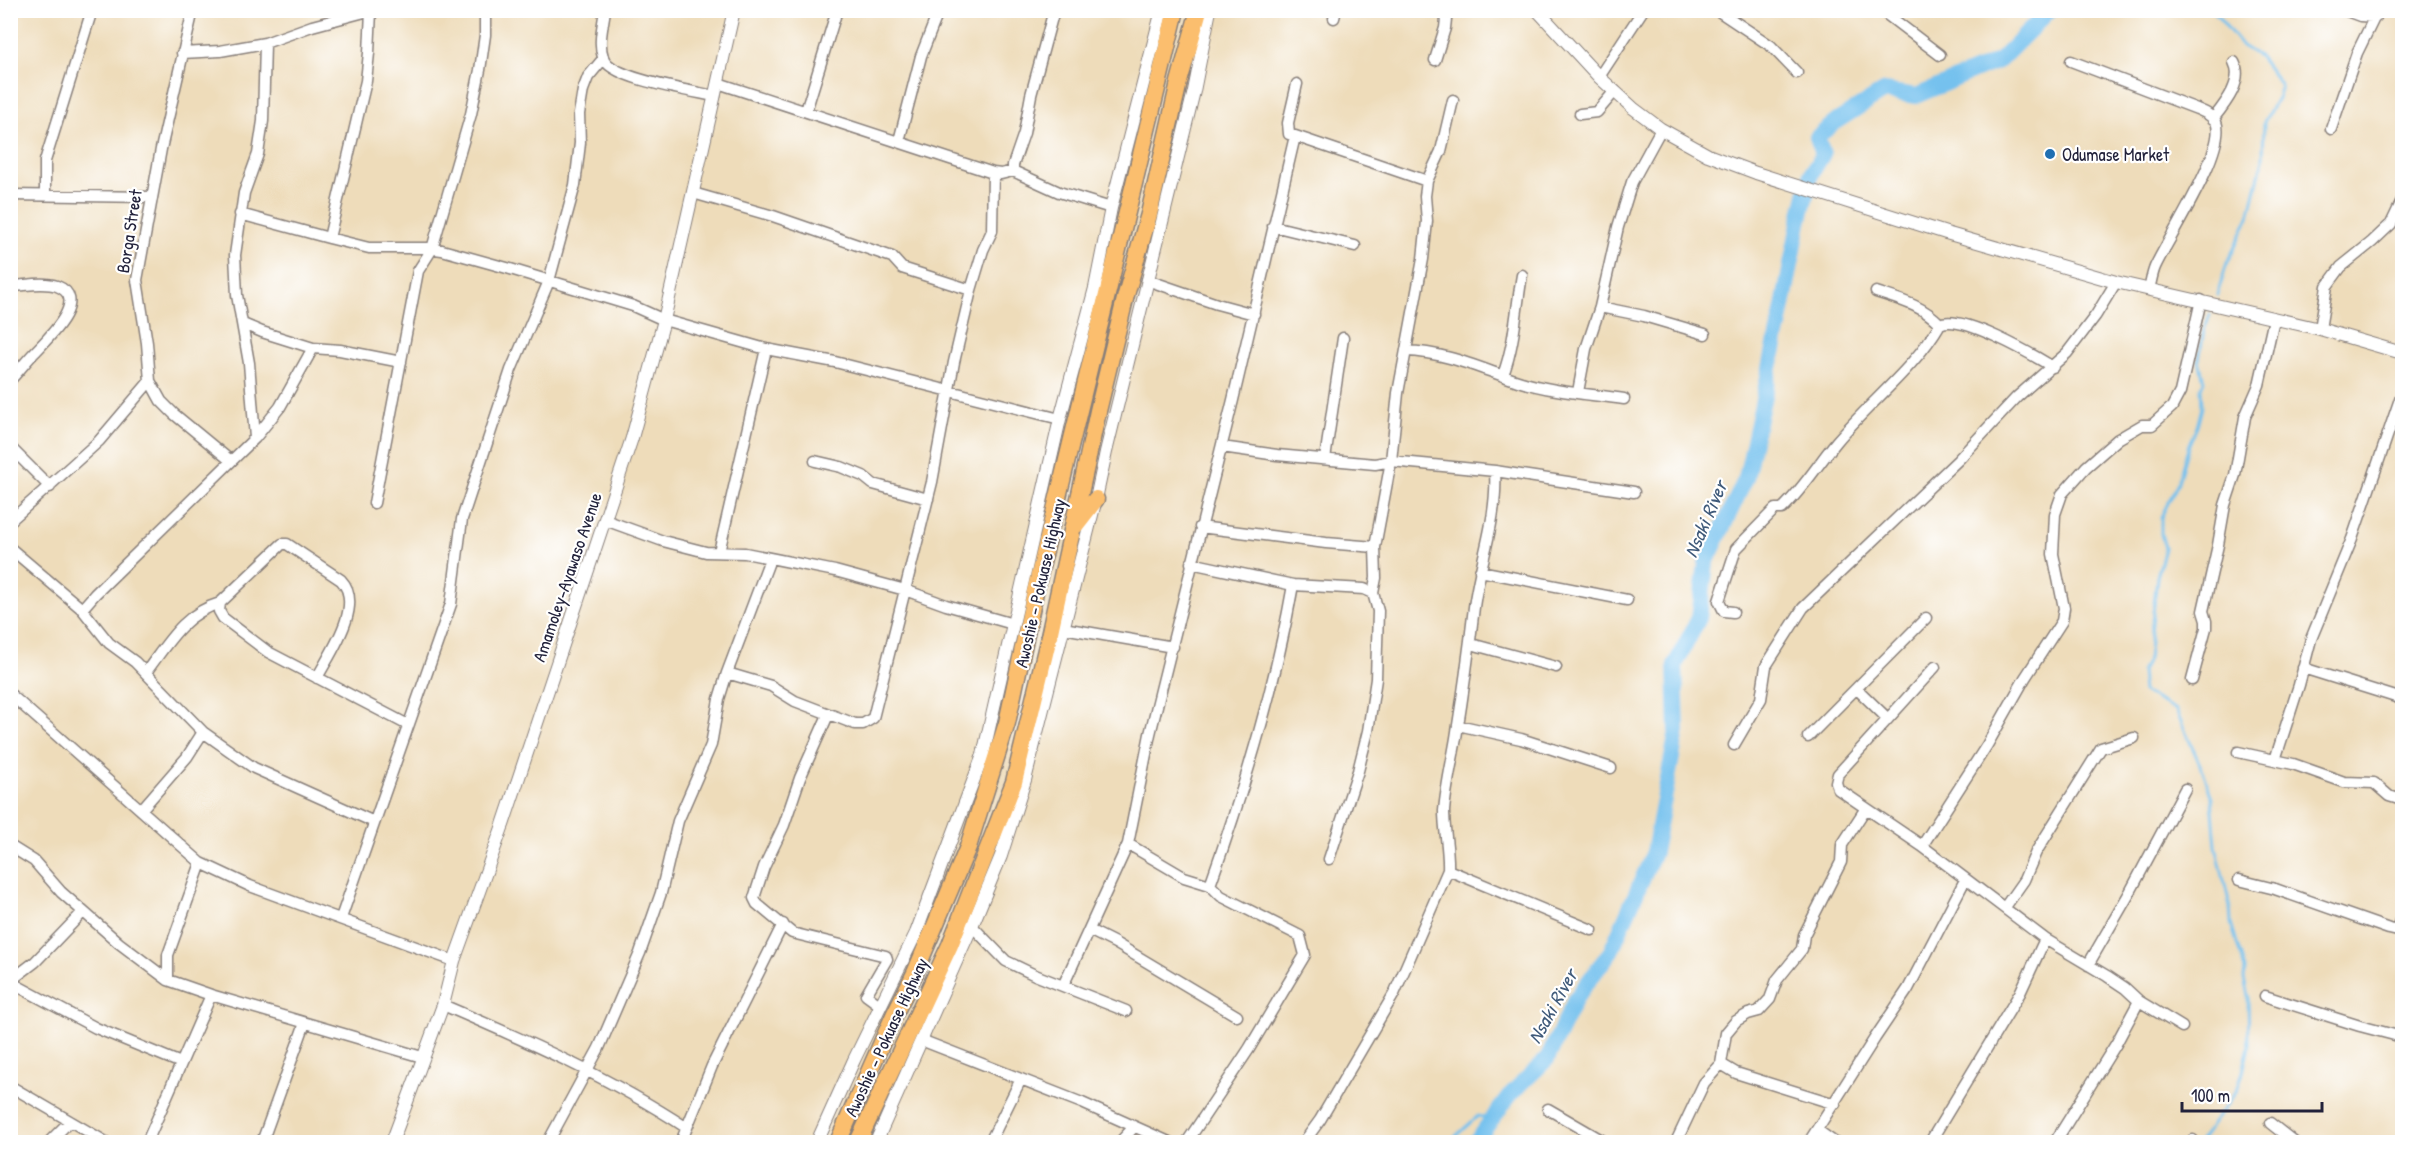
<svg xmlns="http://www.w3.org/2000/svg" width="2413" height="1153" viewBox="0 0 2413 1153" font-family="'Patrick Hand',sans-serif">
<rect width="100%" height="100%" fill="#fff"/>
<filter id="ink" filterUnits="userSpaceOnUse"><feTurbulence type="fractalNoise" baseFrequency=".0167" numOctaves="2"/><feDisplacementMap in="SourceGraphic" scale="12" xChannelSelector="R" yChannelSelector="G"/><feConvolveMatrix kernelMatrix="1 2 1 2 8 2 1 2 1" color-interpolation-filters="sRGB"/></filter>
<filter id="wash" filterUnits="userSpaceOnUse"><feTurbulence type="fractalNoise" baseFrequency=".008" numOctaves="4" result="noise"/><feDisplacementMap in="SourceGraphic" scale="24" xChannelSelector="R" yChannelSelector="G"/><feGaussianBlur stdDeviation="1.35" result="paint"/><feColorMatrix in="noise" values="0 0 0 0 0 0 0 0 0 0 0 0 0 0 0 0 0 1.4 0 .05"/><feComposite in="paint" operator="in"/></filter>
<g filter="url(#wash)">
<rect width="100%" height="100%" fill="#eedcba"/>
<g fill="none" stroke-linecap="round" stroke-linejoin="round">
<path stroke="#74c1ee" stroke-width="3" d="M2213 10 2242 46 2260 57 2281 85 2277 99 2264 122 2263 159 2249 217 2226 266 2217 295
M1449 1142 1478 1116 1492 1119
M2199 1142 2237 1091 2243 1071 2249 1047 2248 996 2244 979 2245 970 2231 923 2230 906 2216 846 2212 799 2205 776 2176 710 2143 692 2141 671 2148 659 2157 577 2165 548 2161 534V517L2177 485 2189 444 2198 423 2202 407 2201 388 2204 381 2199 360 2204 330 2210 315"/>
<path stroke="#74c1ee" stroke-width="16" d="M1475 1142 1511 1094 1547 1059 1576 998 1611 951 1654 852 1677 731 1675 665 1699 618 1706 563 1746 478 1780 322 1799 223 1811 174 1823 154 1817 137 1837 121 1884 91 1916 96 2000 60 2050 10"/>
</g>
</g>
<g filter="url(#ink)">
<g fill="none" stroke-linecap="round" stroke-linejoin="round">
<defs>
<path id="minor" d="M193 10 161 149 137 280 147 343 150 381 161 401 174 414 231 461
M605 10C603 25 598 43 603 57 609 79 692 91 715 96
M1717 10 1771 46 1797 73
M1881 10 1940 55
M2344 10 2360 16 2376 17
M371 11 369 53 366 81 329 238 369 248H428L442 250 507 268 633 306 664 320 766 349 835 362 1060 419
M1334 18 1336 10
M182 53 220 51 265 43 312 26 372 10
M1435 60 1445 28 1447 10
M2071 61 2197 109C2204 112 2212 115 2216 122 2228 148 2167 240 2155 267 2152 274 2151 282 2149 290
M1599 77 1643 10
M718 83 993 173 1001 174 1013 171 1059 192 1111 208
M806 111 837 10
M1580 114 1597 112 1615 91
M2213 119C2225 104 2244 81 2234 62
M2331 129 2357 53 2378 10
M1295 136 1427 181
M899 141 921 56 939 10
M1013 171V165L1024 133 1031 95 1054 10
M693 193 773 216 892 257 902 268 971 290
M10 195 151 197
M45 195V161L92 10
M240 214 329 238
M1273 226 1355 246
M1147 280 1217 304 1254 314
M10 286C24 286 43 281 57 286 91 299 46 340 35 352 26 361 19 371 10 380
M1876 292C1900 300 1922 305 1940 324
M1600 307 1644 316 1705 334
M243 324 262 332 313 348 340 350 401 362
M2320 329 2327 286 2341 267 2372 242 2391 224 2402 201
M1406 351C1446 352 1481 369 1518 381 1552 392 1589 394 1624 399
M1503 375C1515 343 1516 309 1522 275
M1578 392 1586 349 1600 307 1618 227 1632 182 1661 129
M255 438 249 363 237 295 235 255 244 193 258 154 263 121 265 43
M10 447 50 487
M1222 447 1277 455 1375 464 1391 461 1495 471 1634 492
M1325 459 1343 338
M815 461 841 467 863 476 873 484 928 499
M374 503 418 271 432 249 471 114 480 70 485 35V10
M605 520 663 541 706 552 745 553 835 571 905 590 946 605 1013 624
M10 521 99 441 150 381
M1200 527 1326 543 1375 547
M10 548 82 609
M719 552 766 349
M1191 563 1293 585 1364 589 1373 593 1378 611 1376 679 1368 731 1358 771 1329 859
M1480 571 1627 600
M1373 593 1376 578 1375 547 1391 461 1398 393 1423 259 1427 221 1425 196 1427 181 1441 151 1453 100
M1733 612 1724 611 1719 601 1736 549 1775 509H1782C1803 489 1818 464 1837 441 1871 401 1914 369 1940 324 1961 313 2033 355 2053 367
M1063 628 1173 647
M1471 644 1556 667
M1935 667 1838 774 1836 782 1838 789 1922 846 2045 939 2107 976 2125 988 2139 1001 2182 1027
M2303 668 2402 699
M146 672C168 643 183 614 220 603
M727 673 771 686 795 701 855 724H863L873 718 932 482 954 362 971 290 983 250 992 231 993 173
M317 678C330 653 365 605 341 580L287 544H282L220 603 219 611 223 618 268 652 408 725
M2192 680 2206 628V621L2203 611 2218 545 2225 505 2235 475 2245 417 2259 385 2274 319
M1857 689 1888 719
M10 694 201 863 250 886 454 961
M828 715 800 778 784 825 764 867 754 898 757 904 792 933 886 956 887 959 866 995 881 1006
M1458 725 1521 739 1611 768
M203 732 254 768 374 822
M1808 737 1926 618
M1734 745 1761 699 1766 666 1803 608 1958 460 2017 397 2067 353 2096 315 2116 282
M2238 752 2293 764 2344 782 2374 783 2389 796 2402 800
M2275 760 2299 685 2311 639 2352 539 2402 393
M141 810 187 757 203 732 135 662 109 643 82 609 95 594 255 438 280 407 313 348
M1128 844 1184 877 1210 885 1221 896 1300 936 1305 955 1249 1049 1187 1142
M10 846 34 861 61 892 119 943 168 980 211 995 422 1057
M1922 846 1987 745 2025 678 2062 621 2064 608 2053 554 2055 514 2062 494 2086 467 2118 439 2142 425H2152L2172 407 2180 392 2201 300
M1448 870 1592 930
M2239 880 2275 889 2389 929 2402 932
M1210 885C1245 787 1275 688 1293 585
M2005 907 2024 880 2036 852 2101 748 2134 738
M341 918 451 604 462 519 511 370 549 281 575 185 580 143 579 114 583 90 588 77 603 59
M972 926 1006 961 1035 975 1126 1011
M1089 930 1115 943 1237 1016
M2397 930 2402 914
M2088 965 2129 894 2185 789
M168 980V955L201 863
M10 981 35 962 83 912
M10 982 96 1028 181 1063
M1063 986 1128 844 1150 734 1233 400 1295 136 1289 134 1288 123 1297 84
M2265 996 2360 1026 2402 1037
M443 1005C527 1041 611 1078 687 1128
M921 1040 1082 1103 1169 1142
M1721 1064 1736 1073 1835 1104
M10 1086 106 1142
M1548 1109 1605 1142
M2270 1123 2294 1142
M1817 1130 1834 1142
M49 1142 70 1121
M147 1142 211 995
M262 1142 305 1023
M548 1142 599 1048 640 953 661 893 678 821 711 745 719 699 727 673 770 559
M681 1142 712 1066 783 924
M990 1142 1021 1079
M1120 1142 1134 1127
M1304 1142 1320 1120 1394 994 1448 870C1449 850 1444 831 1444 811 1446 787 1452 762 1456 738 1463 695 1469 651 1474 607 1480 561 1498 518 1495 471
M1676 1142 1704 1083 1721 1064 1726 1033 1736 1021 1748 1014 1759 1011 1770 999 1777 980 1802 949 1804 935 1841 862 1842 845 1866 808
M1809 1142 1875 1038 1908 989 1965 880
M1930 1142 2020 993 2045 939
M2055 1142 2116 1044 2139 1001
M2191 1142 2193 1140"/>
<path id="tertiary" d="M1537 10 1599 77 1633 108 1661 129 1708 155 1756 173 1946 233 2116 282 2320 329 2402 353
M392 1142 443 1005 454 961 503 825 632 438 664 320 734 10
M817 1142 854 1060 916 933 983 755 1060 419 1095 288 1111 208 1162 10
M876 1142 972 926 1001 856 1025 780 1096 499 1106 452 1194 91 1210 10"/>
<path id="primary" d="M1075 526 1096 499
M838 1142 895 1013 915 973 968 847 1007 723 1035 592 1176 10
M858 1142 950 945 1014 782 1048 641 1098 411 1126 295 1149 214 1179 82 1199 10"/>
</defs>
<use href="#minor" stroke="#887f7a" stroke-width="13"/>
<use href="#tertiary" stroke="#887f7a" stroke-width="14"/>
<use href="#primary" stroke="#887f7a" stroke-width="19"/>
<use href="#minor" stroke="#fff" stroke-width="10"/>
<use href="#tertiary" stroke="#fff" stroke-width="12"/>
<use href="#primary" stroke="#fbbe6e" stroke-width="16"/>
</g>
</g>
<circle fill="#1f6fb2" stroke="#fff" stroke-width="2" cx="2050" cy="154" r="6"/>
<g text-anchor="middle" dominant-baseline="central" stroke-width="4.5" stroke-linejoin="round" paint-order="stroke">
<g font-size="18" fill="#22223b" stroke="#fff" text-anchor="start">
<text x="2062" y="154">Odumase Market</text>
</g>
<g font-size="18" fill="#22223b" stroke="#fff">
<text transform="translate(129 231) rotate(-81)">Borga Street</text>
<text transform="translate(567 577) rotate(-71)">Amamoley-Ayawaso Avenue</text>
<text transform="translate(1040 583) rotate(-77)">Awoshie - Pokuase Highway</text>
<text transform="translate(886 1037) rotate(-65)">Awoshie - Pokuase Highway</text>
</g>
<g font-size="20" font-style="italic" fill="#3f5a7a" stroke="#fff">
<text transform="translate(1705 519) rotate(-67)">Nsaki River</text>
<text transform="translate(1552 1006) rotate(-61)">Nsaki River</text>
</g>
</g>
<rect width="2413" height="1153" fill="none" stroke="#fff" stroke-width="36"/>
<path d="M2182 1102v9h140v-9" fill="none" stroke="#22223b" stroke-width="3"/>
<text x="2191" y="1102" font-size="18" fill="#22223b" stroke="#ffffff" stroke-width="4.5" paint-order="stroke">100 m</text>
</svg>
